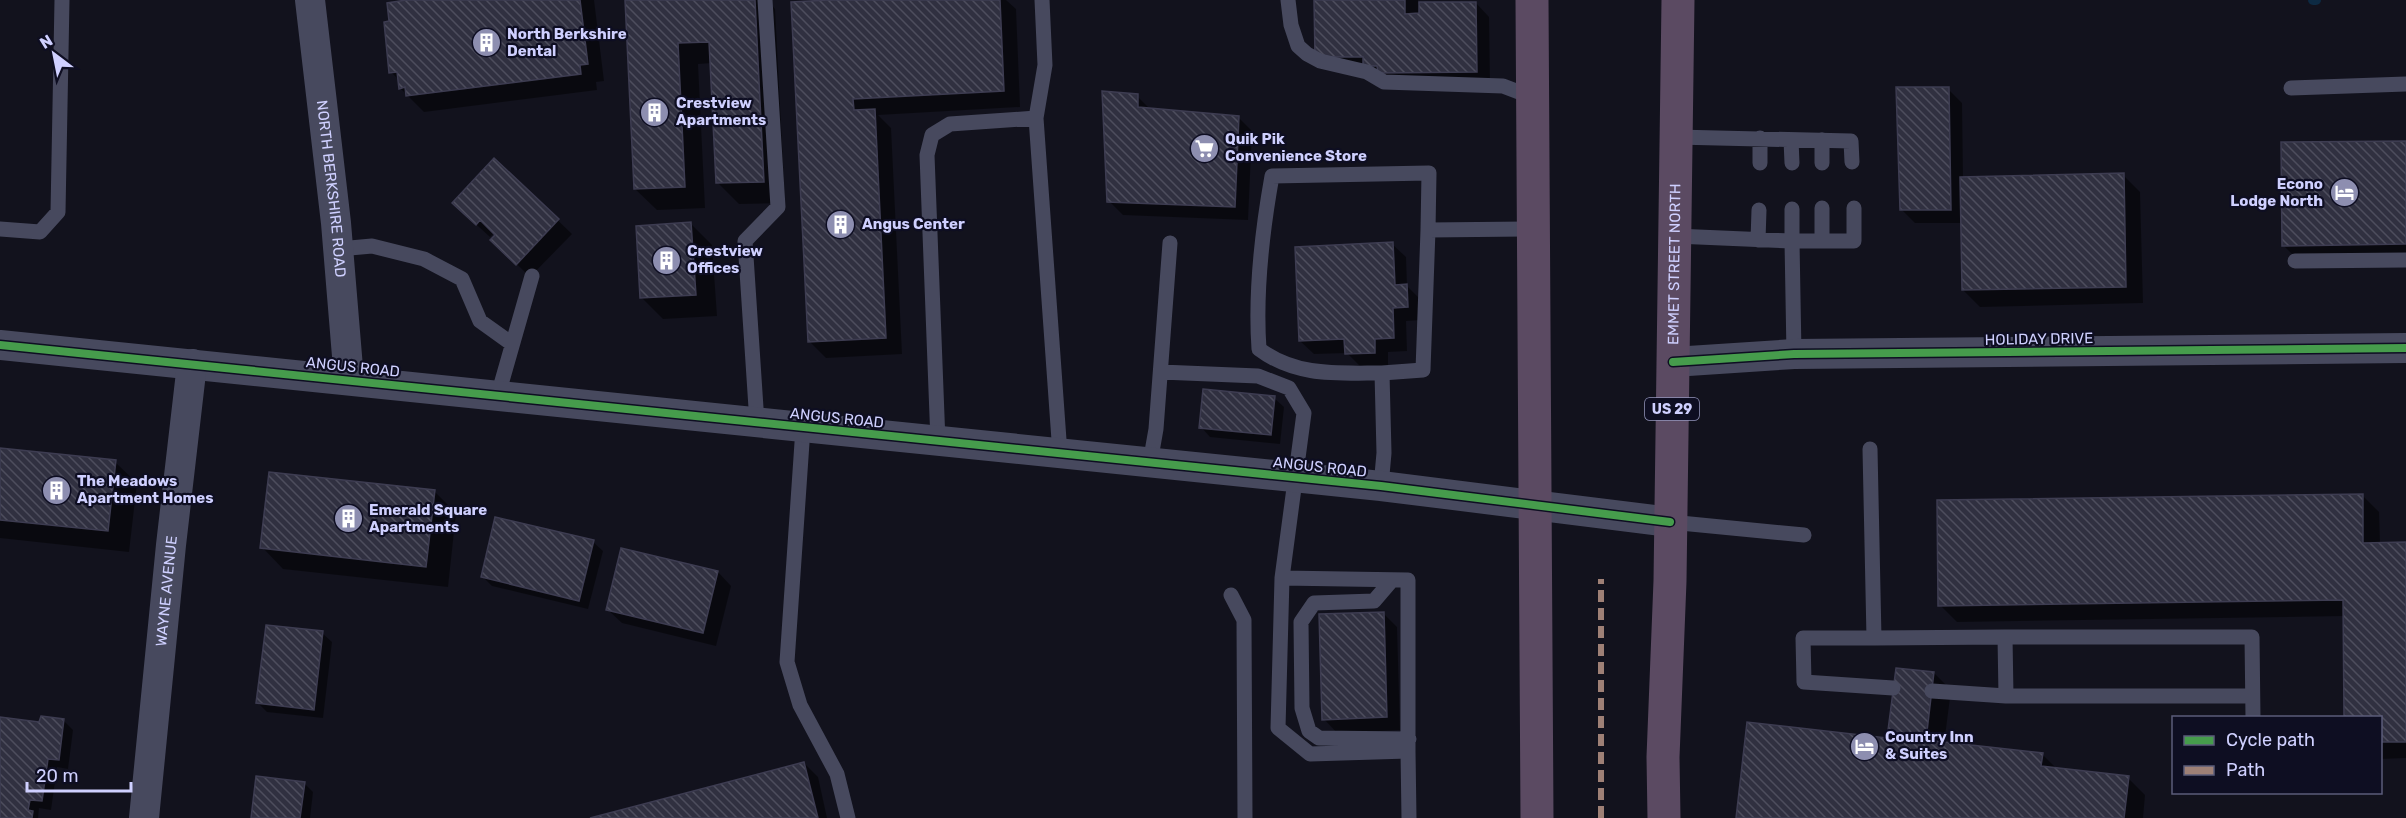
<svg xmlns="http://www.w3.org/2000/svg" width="2406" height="818" viewBox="0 0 2406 818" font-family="Rubik,sans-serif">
<defs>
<pattern id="building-back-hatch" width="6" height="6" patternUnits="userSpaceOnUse" patternTransform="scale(1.5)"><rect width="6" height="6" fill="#303040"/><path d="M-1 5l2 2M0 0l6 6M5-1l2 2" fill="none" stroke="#4d4d5d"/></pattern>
</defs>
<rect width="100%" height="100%" fill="#12121d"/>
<path fill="#0007" d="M408 0H594L604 81 596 82 597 90 424 112 400 88V81L391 72V23Z
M626 0H767L775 9 785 203 739 204 718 183 712 63 698 64 705 208 657 210 635 189Z
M858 0H1006L1016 9 1020 107 878 115 891 128 902 354 826 358 809 341Z
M1315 0H1418V4L1476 3 1489 17 1490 85 1330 70Z
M1948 89 1962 103 1963 179 2123 175 2140 192 2143 303 1980 307 1963 290 1962 223H1915L1901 209Z
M1137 96 1150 109 1238 117 1252 131 1248 220 1123 215 1109 201Z
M2406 142V261L2300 262 2283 245Z
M495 160 572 234 530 277 492 240 497 236 494 233 490 237 467 216Z
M691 224 712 245 717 316 663 319 642 298Z
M1392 244 1406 257 1407 286 1420 299 1421 320 1406 321 1407 351 1388 352V366L1361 367 1347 353 1314 354 1300 341Z
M1274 398 1284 407 1280 444 1210 437 1201 427Z
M0 449 115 462 137 483 129 552 0 538Z
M435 492 456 513 448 587 283 569 262 547Z
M2362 495 2379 512 2380 544H2406V758L2380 759V718L2345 616 1957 622 1940 605Z
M593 542 603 551 588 609 492 586 482 576Z
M718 572 731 586 716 646 622 623 608 610Z
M1383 613 1397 627 1400 730 1337 733 1324 719Z
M322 633 332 642 323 718 267 712 258 703Z
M1934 673 1951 690 1944 744 2042 754 2058 770 2128 778 2145 795 2143 818H1738L1889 740Z
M0 718 41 724 63 720 73 730 68 769 57 767 51 810 39 808 38 818H0Z
M804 763 818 777 827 818H596Z
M304 783 313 792 310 818H252Z"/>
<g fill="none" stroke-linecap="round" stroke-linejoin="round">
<path stroke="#0d2a43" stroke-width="10" d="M2313 0H2316"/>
</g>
<path fill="url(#building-back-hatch)" stroke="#3d3c51" stroke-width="1.5" d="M406 0H580L588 64 580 65 581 74 406 96 405 87 399 89 397 72 389 73 384 22 389 21 387 3Z
M625 0H755L764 182 716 183 709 42 678 43 685 187 634 189Z
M829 0H1000L1004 91 853 99 854 110 875 109 886 338 808 342 791 2Z
M1314 0H1405V14L1419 13V2H1476L1477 72 1378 73 1377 66H1363V57H1315Z
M1896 87H1949L1951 210H1900Z
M1102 91 1138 94V107L1239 116 1235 207 1107 202Z
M2406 141V244L2282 246 2281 142Z
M494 158 559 219 516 265 490 240 495 235 480 220 476 225 452 203Z
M2124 173 2126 287 1962 290 1960 177Z
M691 222 696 295 640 298 636 226Z
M1393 242 1395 285 1407 284 1408 307 1393 308 1394 338 1375 339V353L1345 354 1344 339 1299 341 1295 247Z
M1203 389 1275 396 1271 435 1199 428Z
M0 448 116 460 108 531 0 520Z
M269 472 435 490 426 567 260 548Z
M2363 494V543L2406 542V742H2380V718H2344L2343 600 1938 606 1937 500Z
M495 517 594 540 579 601 481 577Z
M621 548 718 571 703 633 606 610Z
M1384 612 1387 717 1322 720 1319 614Z
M266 625 323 631 314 710 256 703Z
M1896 668 1934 672 1926 740 2043 753 2041 766 2129 776 2124 818H1736L1747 722 1887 738Z
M41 716 64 719 59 760 48 759 42 801 30 800 28 810 33 811 32 818H0V717L39 722Z
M804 762 818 818H590Z
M256 776 305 782 300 818H251Z"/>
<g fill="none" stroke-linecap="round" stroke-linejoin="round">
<path stroke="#47495e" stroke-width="15" d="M1042 0 1045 65 1036 118 1060 454
M1288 0 1291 25 1298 46 1307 54 1320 61 1367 72 1384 82 1503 86 1532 97
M2291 88 2406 84
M1676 137 1851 141 1852 162
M1760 138V163
M1791 140 1792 163
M1822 140V163
M1792 209V241H1822V208
M0 229 40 232 58 212 62 0
M1675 236 1792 241 1794 354
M1758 240 1759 210
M1822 241H1854V208
M339 249 372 246 424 259 462 279 480 321 512 344
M2295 261 2406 260
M1161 372 1258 376 1289 388 1304 413 1282 578 1278 728 1310 754 1408 751V580L1282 578
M1382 373C1338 373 1296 377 1259 349 1255 292 1262 232 1272 176L1429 173 1428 230
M498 395 532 276
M757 423 745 241 778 207 765 0
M803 428 787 662 800 705 837 774 848 818
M938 442 927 155 932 135 950 124 1036 118
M1870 449 1874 638H1803L1804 682 1893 688
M1150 463 1156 429 1170 243
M1381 486 1384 453 1382 373 1423 370 1428 230 1535 229
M1670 522 1804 535
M1392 580 1374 601 1314 603 1301 622 1302 708 1309 731 1319 738 1409 739
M1231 595 1244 620 1245 818
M2005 637H2252L2253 718
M1874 638 2005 637 2006 696 1932 691
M2006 696H2252
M1408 751 1409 818"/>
<g stroke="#47495e" stroke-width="30">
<path id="s1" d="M310 0 336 223 349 380"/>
<path d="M0 345 1381 486 1670 522"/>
<path d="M1673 362 1794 354 2406 348"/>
<path id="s2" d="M144 818 171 545 192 364"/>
</g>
<g stroke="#5b4a62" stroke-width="33">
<path d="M1532 0 1537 818"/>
<path id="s3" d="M1664 818 1663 757 1670 581 1678 0"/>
</g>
<path stroke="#9e8076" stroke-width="6" stroke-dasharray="12 6" stroke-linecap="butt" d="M1601 818V579"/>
<defs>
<path id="cycleway" d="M0 345 1381 486 1670 522
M1673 362 1794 354 2406 348"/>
</defs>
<use href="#cycleway" stroke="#0e0e22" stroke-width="11"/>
<use href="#cycleway" stroke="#469c4c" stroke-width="8"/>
</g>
<defs>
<symbol id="building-disc" viewBox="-11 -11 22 22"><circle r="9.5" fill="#8d8eb0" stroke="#0e0e22"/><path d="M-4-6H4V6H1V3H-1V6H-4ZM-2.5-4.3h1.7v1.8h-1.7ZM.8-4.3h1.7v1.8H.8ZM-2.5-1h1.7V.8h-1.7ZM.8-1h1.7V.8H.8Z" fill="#fff"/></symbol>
<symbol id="supermarket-disc" viewBox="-11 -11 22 22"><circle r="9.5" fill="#8d8eb0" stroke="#0e0e22"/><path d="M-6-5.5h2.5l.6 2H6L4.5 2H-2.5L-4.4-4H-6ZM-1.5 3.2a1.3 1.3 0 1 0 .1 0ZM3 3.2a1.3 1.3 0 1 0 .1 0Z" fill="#fff"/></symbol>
<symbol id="hotel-disc" viewBox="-11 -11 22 22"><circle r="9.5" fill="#8d8eb0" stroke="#0e0e22"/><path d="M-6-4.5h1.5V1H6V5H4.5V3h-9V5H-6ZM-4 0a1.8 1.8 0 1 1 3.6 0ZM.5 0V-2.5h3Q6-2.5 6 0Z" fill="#fff"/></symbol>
</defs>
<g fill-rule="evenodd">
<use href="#building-disc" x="470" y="26" width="33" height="33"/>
<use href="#building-disc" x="638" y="96" width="33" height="33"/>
<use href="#supermarket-disc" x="1188" y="132" width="33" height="33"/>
<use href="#hotel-disc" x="2328" y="176" width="33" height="33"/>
<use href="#building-disc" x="824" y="208" width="33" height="33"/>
<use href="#building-disc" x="650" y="244" width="33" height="33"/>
<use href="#building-disc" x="40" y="474" width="33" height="33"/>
<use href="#building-disc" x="332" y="502" width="33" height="33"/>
<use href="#hotel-disc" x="1848" y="730" width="33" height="33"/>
</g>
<g text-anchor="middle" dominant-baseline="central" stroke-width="4.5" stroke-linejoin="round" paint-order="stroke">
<rect fill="#0e0e22" stroke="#9596bd" stroke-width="1.5" x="1645" y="398" width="54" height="22" rx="4.5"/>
<g font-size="14" font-weight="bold" fill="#cfd0ff">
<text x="1672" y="409">US 29</text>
</g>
<g font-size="15" font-weight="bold" fill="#cfd0ff" stroke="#0e0e22" text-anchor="start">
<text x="507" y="34">North Berkshire<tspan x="507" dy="17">Dental</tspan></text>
<text x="676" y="103">Crestview<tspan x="676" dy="17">Apartments</tspan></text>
<text x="1225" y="139">Quik Pik<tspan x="1225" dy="17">Convenience Store</tspan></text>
<text x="2323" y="184" text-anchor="end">Econo<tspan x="2323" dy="17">Lodge North</tspan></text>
<text x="862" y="224">Angus Center</text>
<text x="687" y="251">Crestview<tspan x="687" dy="17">Offices</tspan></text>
<text x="77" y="481">The Meadows<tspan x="77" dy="17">Apartment Homes</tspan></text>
<text x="369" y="510">Emerald Square<tspan x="369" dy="17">Apartments</tspan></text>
<text x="1885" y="737">Country Inn<tspan x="1885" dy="17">&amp; Suites</tspan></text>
</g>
<g font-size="15" fill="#cfd0ff" stroke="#0e0e22">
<text stroke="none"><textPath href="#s1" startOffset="190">NORTH BERKSHIRE ROAD</textPath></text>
<text stroke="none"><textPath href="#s3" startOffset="554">EMMET STREET NORTH</textPath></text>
<text transform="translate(2039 339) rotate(-1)">HOLIDAY DRIVE</text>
<text transform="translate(353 367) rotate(6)">ANGUS ROAD</text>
<text transform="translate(837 418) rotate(6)">ANGUS ROAD</text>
<text transform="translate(1320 467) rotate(6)">ANGUS ROAD</text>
<text stroke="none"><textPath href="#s2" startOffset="228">WAYNE AVENUE</textPath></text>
</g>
</g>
<rect x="2172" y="716" width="210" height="78" fill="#0e0e22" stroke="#5b5c7a" stroke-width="1.5"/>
<rect x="2184" y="736" width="30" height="9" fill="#469c4c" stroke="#5b5c7a" stroke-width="1.5"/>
<text x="2226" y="746" font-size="18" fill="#cfd0ff">Cycle path</text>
<rect x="2184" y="766" width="30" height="9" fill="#9e8076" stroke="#5b5c7a" stroke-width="1.5"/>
<text x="2226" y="776" font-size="18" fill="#cfd0ff">Path</text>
<g transform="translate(54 54) rotate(328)" stroke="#0e0e22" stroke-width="4.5" paint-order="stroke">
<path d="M0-4.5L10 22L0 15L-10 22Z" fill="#cfd0ff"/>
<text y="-9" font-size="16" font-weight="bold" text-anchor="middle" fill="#cfd0ff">N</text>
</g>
<path d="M27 782v9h104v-9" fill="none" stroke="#cfd0ff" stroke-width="3"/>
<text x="36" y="782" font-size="18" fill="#cfd0ff" stroke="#0e0e22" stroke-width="4.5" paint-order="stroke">20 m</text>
</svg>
